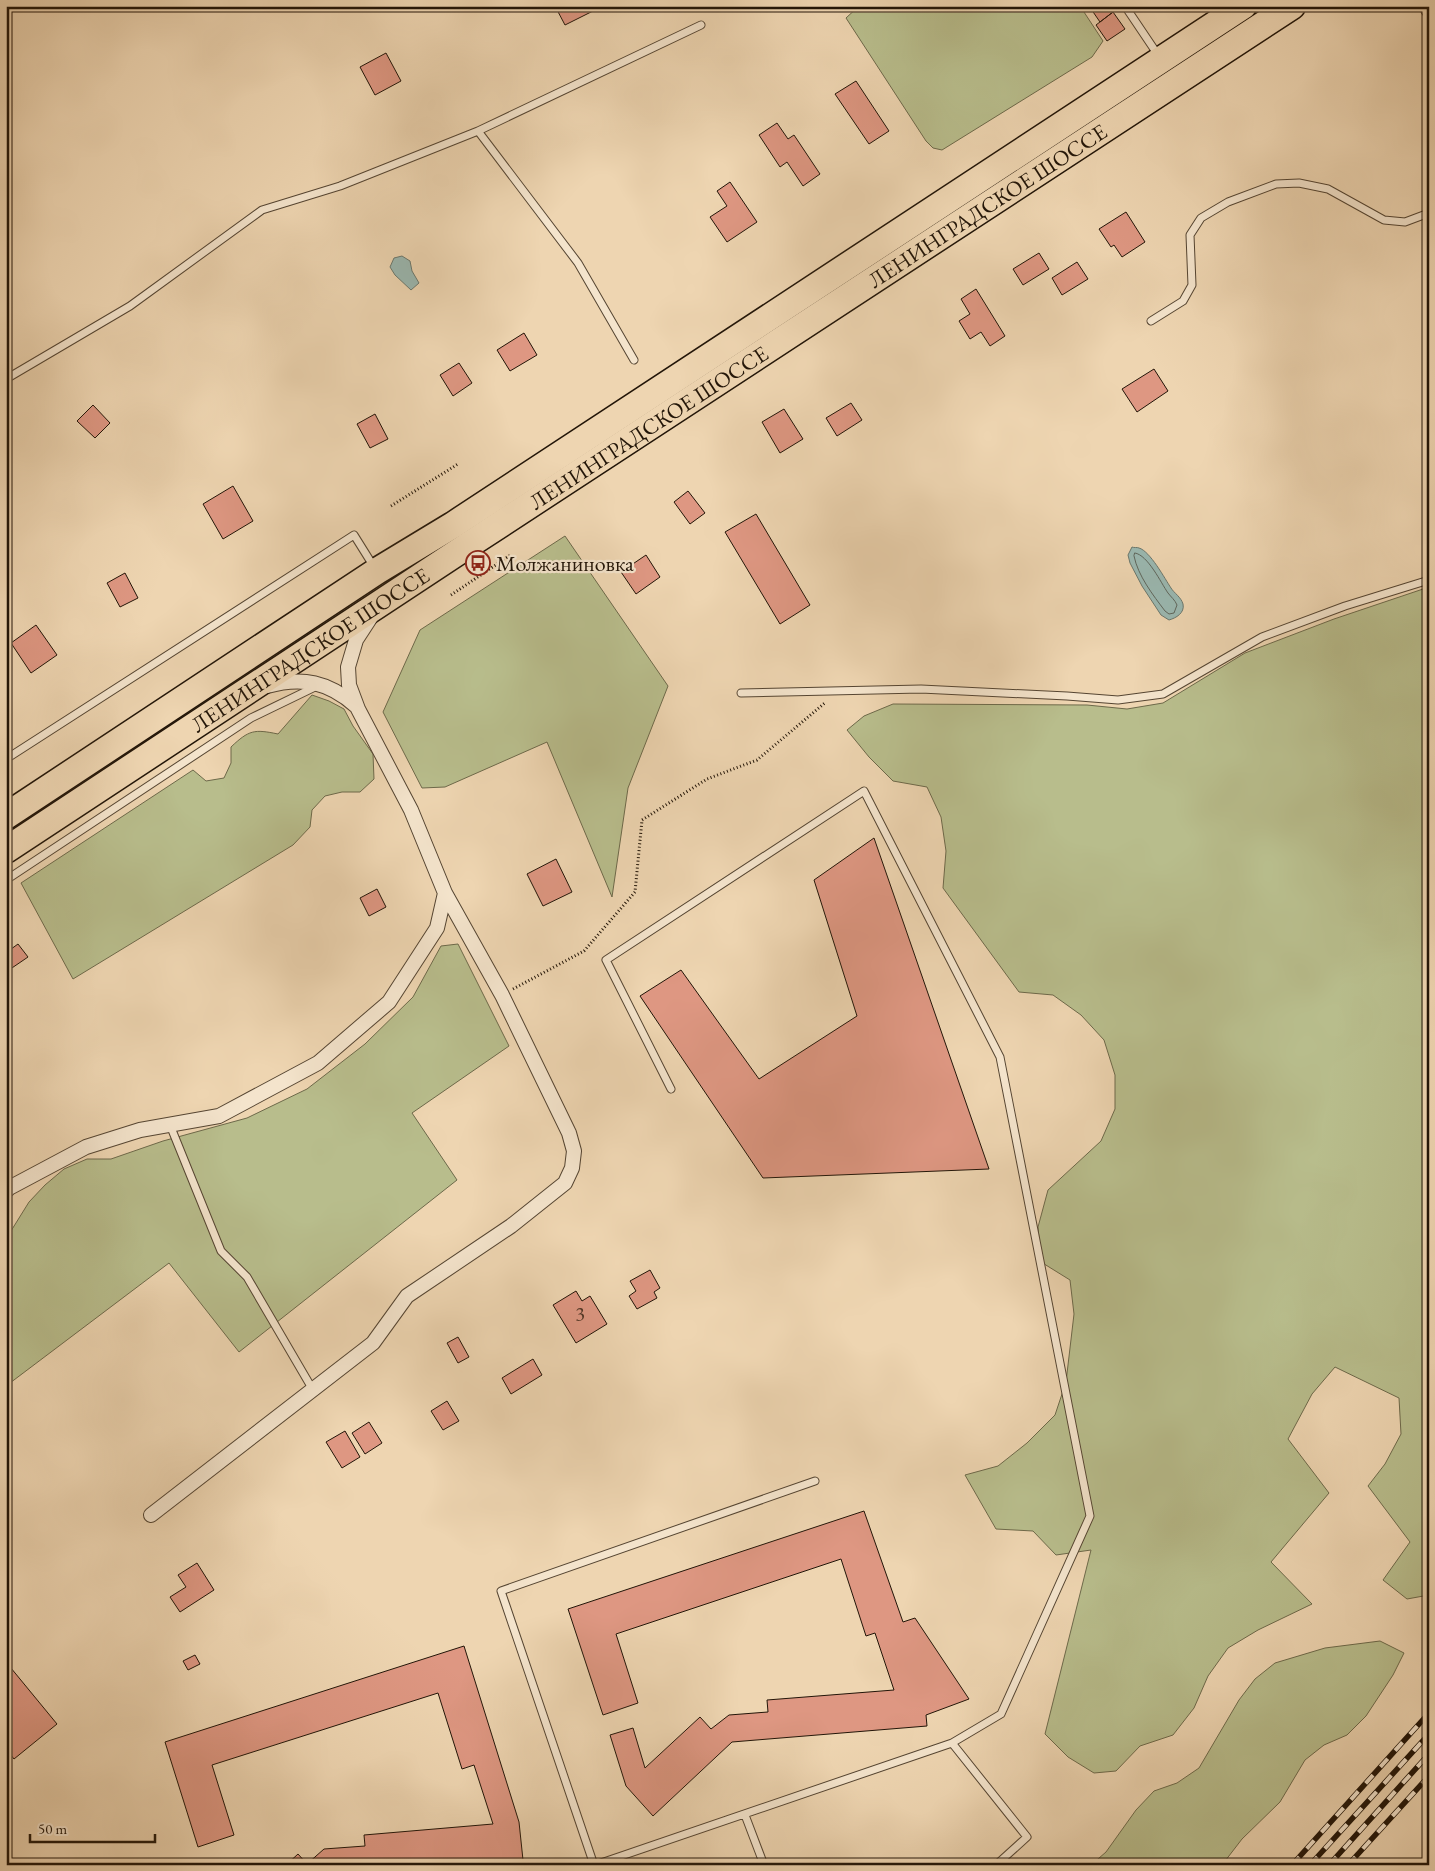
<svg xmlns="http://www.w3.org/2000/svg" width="1435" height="1871" viewBox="0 0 1435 1871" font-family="'EB Garamond',serif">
<rect width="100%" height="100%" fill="#eed5b1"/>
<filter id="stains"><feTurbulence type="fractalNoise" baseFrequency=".004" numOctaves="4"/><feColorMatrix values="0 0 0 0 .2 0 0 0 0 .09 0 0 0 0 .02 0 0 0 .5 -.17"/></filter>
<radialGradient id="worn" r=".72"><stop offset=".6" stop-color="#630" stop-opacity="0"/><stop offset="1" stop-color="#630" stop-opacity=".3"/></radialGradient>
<path fill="#b8bd8c" stroke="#6d694a" d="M859 6H1018L1035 9 1068 6 1082 9 1103 41 1092 57 942 150 933 148 926 141 846 18Z
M565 536 668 686 628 788 612 897 547 742 445 787 422 788 383 712 420 630Z
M1429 587V1595L1407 1599 1383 1580 1410 1542 1368 1486 1385 1464 1401 1434 1399 1398 1335 1367 1312 1394 1288 1439 1329 1493 1271 1562 1312 1604 1258 1630 1228 1648 1208 1676 1194 1708 1173 1735 1140 1746 1116 1771 1094 1773 1068 1757 1045 1734 1091 1550 1056 1555 1033 1531 996 1529 965 1475 998 1466 1027 1443 1055 1415 1066 1382 1074 1314 1070 1280 1041 1262 1038 1227 1048 1190 1101 1141 1115 1109V1075L1104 1040 1081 1015 1053 995 1019 992 943 888 946 851 941 817 927 787 893 781 869 757 847 730 864 716 893 704 1087 705 1127 709 1163 703 1245 653 1334 619Z
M312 695 329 701 344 709 353 726 373 754 374 779 360 792H342L325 796 312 810 310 827 293 845 73 979 21 883 193 770 206 781 224 778 231 763V747C249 730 254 729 278 734Z
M458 944 509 1046 412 1113 457 1180 239 1352 169 1263 6 1386V1239L29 1202 45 1185 64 1169 87 1159H111L163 1141 247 1118 307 1089 365 1044 413 997 441 946Z
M1380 1641 1404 1653 1393 1675 1366 1716 1347 1735 1324 1745 1305 1760 1280 1802 1242 1839 1222 1865H1091L1106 1852 1136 1810 1154 1791 1177 1783 1199 1768 1239 1700 1255 1679 1275 1663 1325 1648Z"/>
<path fill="#9ab8b1" stroke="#6a776d" d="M402 256 410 261 412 271 419 283 411 290 395 275 390 267 394 258Z
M1132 547C1134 548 1137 547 1139 548 1150 551 1165 579 1171 588 1174 593 1181 597 1183 604 1185 613 1176 618 1169 620L1161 615 1142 586 1130 563 1128 555Z"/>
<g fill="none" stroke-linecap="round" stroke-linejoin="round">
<path stroke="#5e665c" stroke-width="1" d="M1135 553C1148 555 1161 583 1168 593 1171 597 1175 600 1177 605L1174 613 1169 614 1165 611C1153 595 1138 576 1134 556Z"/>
</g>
<path fill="#de9782" stroke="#221508" d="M555 6H590L593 11 565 25Z
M1089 6H1109L1113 12 1100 22Z
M1113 12 1125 29 1107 41 1096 25Z
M386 53 401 81 375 95 360 67Z
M856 81 889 131 869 144 835 94Z
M777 123 788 139 794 135 820 174 803 186 787 162 780 167 759 135Z
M730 182 757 222 727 242 710 217 727 206 717 191Z
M1126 212 1145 242 1122 257 1114 245 1111 247 1099 229Z
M1039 253 1049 269 1023 285 1013 269Z
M1077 262 1088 279 1062 295 1052 278Z
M976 289 1005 336 990 346 981 332 970 339 959 321 970 314 961 299Z
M524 333 537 355 510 371 497 350Z
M459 363 472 383 453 396 440 375Z
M1154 369 1168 391 1137 412 1122 389Z
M851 403 862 420 837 436 826 418Z
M93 405 110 423 95 438 77 421Z
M784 409 803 439 780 453 762 422Z
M375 414 388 439 370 448 357 424Z
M233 486 253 521 223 539 203 504Z
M688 491 705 513 690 524 674 502Z
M756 514 810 605 780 624 725 532Z
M646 555 660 577 636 594 621 572Z
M125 573 138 598 120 607 107 583Z
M36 625 57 655 31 673 11 643Z
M874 838 989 1169 763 1178 640 996 681 970 759 1079 857 1016 814 880Z
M556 859 572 892 543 906 527 874Z
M377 889 386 907 369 916 360 898Z
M18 944 28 957 6 972V950L7 952Z
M650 1270 660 1288 654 1292 657 1298 637 1309 629 1296 636 1291 630 1281Z
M576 1291 582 1301 590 1296 607 1324 576 1343 553 1305Z
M458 1337 469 1357 458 1363 447 1343Z
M533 1359 542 1375 511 1394 502 1378Z
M447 1401 459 1421 443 1430 431 1411Z
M369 1422 382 1443 365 1454 352 1433Z
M345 1431 360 1457 342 1468 326 1442Z
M864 1511 903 1622 915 1618 969 1699 926 1715 927 1726 732 1742 653 1816 626 1786 610 1735 633 1728 645 1768 700 1717 711 1729 729 1715 768 1712 767 1700 894 1690 875 1633 866 1636 841 1559 616 1634 638 1703 603 1715 568 1609Z
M197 1563 214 1590 180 1612 170 1597 186 1587 178 1575Z
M464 1646 519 1822 523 1860 475 1865H286L298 1854 307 1864 324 1849 365 1846 364 1835 493 1824 474 1765 462 1769 438 1693 212 1765 234 1835 198 1847 165 1742Z
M195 1655 200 1664 188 1670 183 1661Z
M6 1662 57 1724 14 1759 6 1749Z"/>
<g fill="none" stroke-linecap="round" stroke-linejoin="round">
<defs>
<path id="lane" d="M1125 6 1158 55
M478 131 701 25
M1151 321 1183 301 1192 285 1190 235 1201 218 1228 202 1276 184 1299 183 1328 189 1384 220 1405 222 1429 213
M6 379 130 306 262 210 340 186 478 131 578 263 634 360
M741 693 921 689 1067 696 1118 700 1163 694 1262 637 1345 606 1429 580
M6 759 354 535 374 567
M6 880 251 718 317 686
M170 1125 221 1251 247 1277 313 1390
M952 1743 1027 1837 996 1865
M745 1815 764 1865
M594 1865 501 1591 815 1481
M595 1865 952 1743 1001 1714 1090 1516 1000 1057 864 791 606 960 671 1089"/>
<path id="street" d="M1426 6 1429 11
M267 686C302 676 329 682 356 706
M6 1191 9 1188 86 1147 140 1130 219 1116 318 1063 389 1002 437 928 445 893
M151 1515 373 1343 407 1296 511 1226 565 1183 572 1168 574 1151 569 1133 502 995 445 893 411 810 358 709 349 685 348 667 356 640 371 617"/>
<g id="highway">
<path d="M6 816 377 571 453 525 1243 6"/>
<path id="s1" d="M6 850 467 546 1292 6"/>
</g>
</defs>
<use href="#lane" stroke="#554532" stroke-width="9"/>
<use href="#street" stroke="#554532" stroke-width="16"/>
<use href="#highway" stroke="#221508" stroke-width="29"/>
<path stroke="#221508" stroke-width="3" stroke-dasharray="1 2.5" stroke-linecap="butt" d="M391 506 458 464
M451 595 512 554
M513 989 584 951 635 892 642 820 707 779 757 760 826 702"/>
<use href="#lane" stroke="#f4e4cc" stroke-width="7"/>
<use href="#street" stroke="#f4e4cc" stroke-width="14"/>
<use href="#highway" stroke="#eed5b1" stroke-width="26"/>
<defs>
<path id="rail" d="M1292 1865 1429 1713
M1310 1865 1429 1734
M1329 1865 1429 1754
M1348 1865 1429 1776"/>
</defs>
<use href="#rail" stroke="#221508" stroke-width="5.5"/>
<use href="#rail" stroke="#f4e4cc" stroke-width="4" stroke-dasharray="11" stroke-linecap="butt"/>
</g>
<defs>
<symbol id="bus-ring" viewBox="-11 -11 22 22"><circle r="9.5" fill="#f4e4cc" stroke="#8f2418" stroke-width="1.5"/><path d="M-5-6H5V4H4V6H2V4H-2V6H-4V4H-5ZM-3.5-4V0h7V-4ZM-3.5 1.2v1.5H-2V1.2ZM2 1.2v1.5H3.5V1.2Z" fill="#8f2418"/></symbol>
</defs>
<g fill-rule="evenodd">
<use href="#bus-ring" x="464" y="549" width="28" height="28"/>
</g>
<g text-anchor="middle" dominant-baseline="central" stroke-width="4.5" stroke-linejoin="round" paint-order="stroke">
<g font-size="20" fill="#513626">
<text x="580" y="1314">3</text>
</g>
<g font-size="22" fill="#221508" stroke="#f4e4cc">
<text stroke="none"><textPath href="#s1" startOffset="1174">ЛЕНИНГРАДСКОЕ ШОССЕ</textPath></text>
<text stroke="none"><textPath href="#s1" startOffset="769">ЛЕНИНГРАДСКОЕ ШОССЕ</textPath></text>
<text stroke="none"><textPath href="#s1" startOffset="364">ЛЕНИНГРАДСКОЕ ШОССЕ</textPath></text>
</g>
<g font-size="22" fill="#221508" stroke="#f4e4cc" text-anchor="start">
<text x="496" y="563">Молжаниновка</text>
</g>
</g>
<rect width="1435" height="1871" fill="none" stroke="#eed5b1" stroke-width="25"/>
<rect x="8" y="8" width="1420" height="1856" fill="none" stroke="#221508" stroke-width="2.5"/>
<rect x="12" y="12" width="1410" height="1846" fill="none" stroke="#221508"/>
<path d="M30 1834v8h125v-8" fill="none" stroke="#221508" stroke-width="2.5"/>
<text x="38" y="1834" font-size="15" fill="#221508" stroke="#f4e4cc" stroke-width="4" paint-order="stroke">50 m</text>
<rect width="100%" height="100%" filter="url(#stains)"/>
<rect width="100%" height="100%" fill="url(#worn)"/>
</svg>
